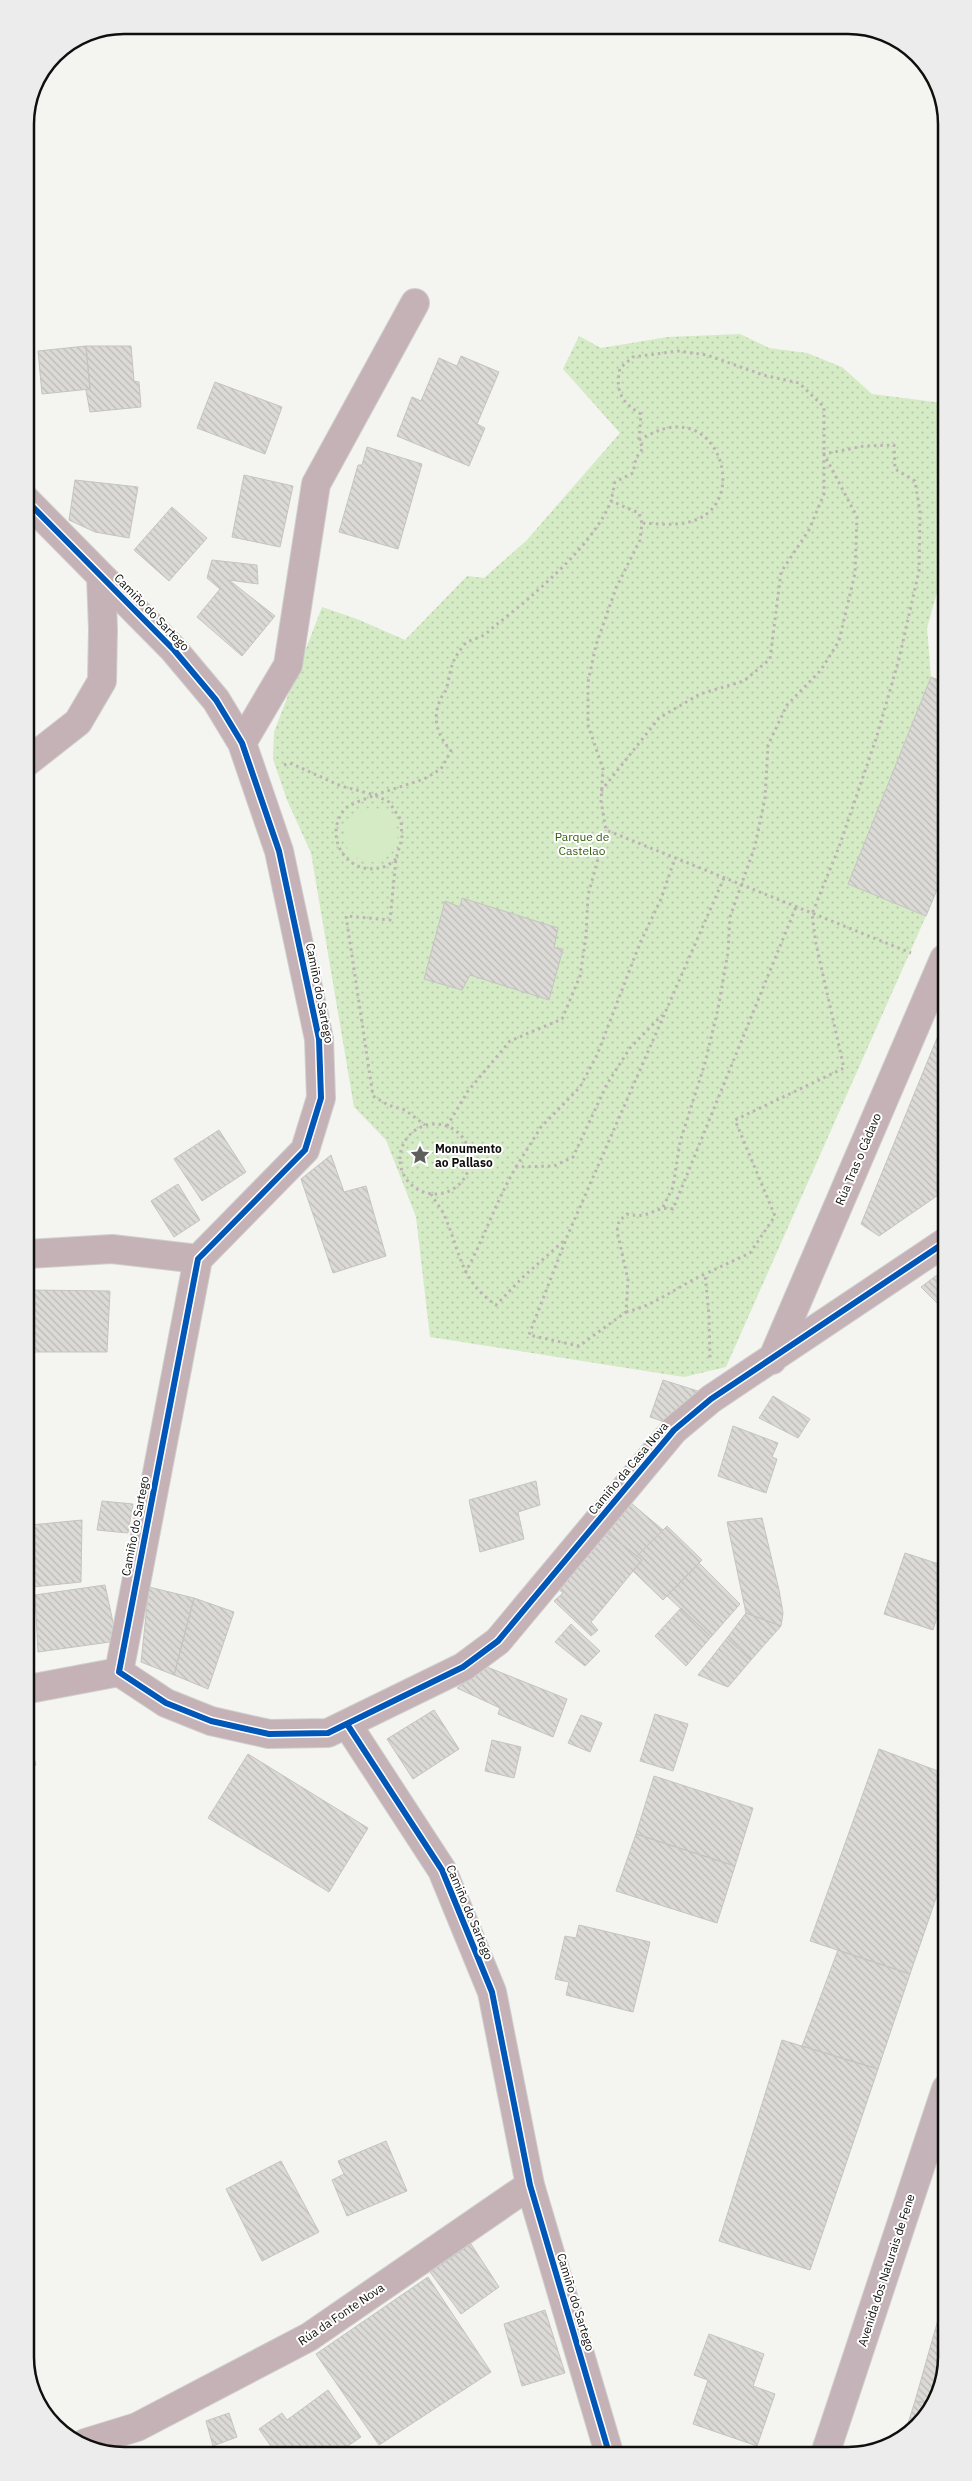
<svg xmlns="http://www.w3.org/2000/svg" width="972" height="2481" viewBox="0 0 972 2481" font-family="'IBM Plex Sans',sans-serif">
<defs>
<pattern id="green-dots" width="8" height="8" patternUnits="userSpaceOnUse" patternTransform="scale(1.25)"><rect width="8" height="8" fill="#d4ebc5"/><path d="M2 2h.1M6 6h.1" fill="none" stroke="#b5c8a8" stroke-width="1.8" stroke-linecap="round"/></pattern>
<pattern id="building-back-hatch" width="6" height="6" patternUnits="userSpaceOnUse" patternTransform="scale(1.25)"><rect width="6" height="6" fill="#dbdad7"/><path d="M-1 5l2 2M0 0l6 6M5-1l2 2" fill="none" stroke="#bbbab7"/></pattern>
</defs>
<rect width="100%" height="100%" fill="#f4f4f0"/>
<path fill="url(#green-dots)" d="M740 334 769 348 807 353 842 367 872 394 943 403V571L927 628 931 677 848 884 926 916 726 1367 684 1377 430 1337 416 1217 386 1140 354 1107 311 853 287 800 273 759 274 732 322 607 357 619 405 640 467 576 484 578 526 541 620 433 563 369 579 336 601 348 668 337Z"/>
<path fill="#d4ebc5" d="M344 835a27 27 0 1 1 54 0a27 27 0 1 1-54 0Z"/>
<path fill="url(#building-back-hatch)" stroke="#c5c4c1" d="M86 346 90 389 42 394 38 351Z
M86 346H131L134 381 139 382 141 407 90 412 86 390 90 389Z
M461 356 499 372 477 424 485 428 469 466 397 436 412 397 421 401 439 358 457 366Z
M215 382 282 407 265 454 197 428Z
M367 447 422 464 398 549 339 532 358 465H362Z
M244 475 293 486 280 547 232 537Z
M75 480 138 487 129 538 95 532 69 520Z
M172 507 207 538 169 581 134 550Z
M212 560 257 565 258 584 229 580 275 616 242 656 197 617 220 589 207 578Z
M931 677 943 682 944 873 926 916 848 884Z
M462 898 558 928 554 948 563 949 549 1000 470 975 462 990 424 979 445 901 460 907Z
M944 1021V1191L879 1236 861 1224Z
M219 1130 246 1172 202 1201 174 1159Z
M331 1155 344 1192 366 1186 386 1256 333 1273 301 1179Z
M178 1184 200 1220 174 1237 151 1201Z
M945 1269V1311L921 1287Z
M28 1290 110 1291 107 1352H28Z
M663 1380 701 1392 668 1423 650 1417Z
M773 1396 810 1419 798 1438 759 1418Z
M733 1426 778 1443 772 1457 777 1459 766 1493 718 1476Z
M536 1481 540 1505 518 1512 524 1539 480 1552 469 1500Z
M102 1501 133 1504 128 1533 97 1530Z
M631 1503 663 1530 637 1556 606 1532Z
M762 1518 779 1590 783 1613 781 1626 746 1613 727 1522Z
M82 1520 81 1582 32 1587 31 1525Z
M667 1526 702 1560 663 1600 633 1571 642 1560 637 1556Z
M606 1532 642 1560 607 1603 572 1570Z
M905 1553 945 1566V1592L933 1630 884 1614Z
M699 1563 740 1604 711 1637 667 1596Z
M572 1570 607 1603 591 1622 598 1630 591 1636 554 1601 563 1593 556 1587Z
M105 1585 117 1641 38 1652 35 1595Z
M149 1587 194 1598 174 1675 141 1662Z
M194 1598 234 1612 208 1689 174 1675Z
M681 1608 711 1637 686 1666 655 1636Z
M746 1613 781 1626 751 1660 727 1638Z
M571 1624 600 1651 585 1666 555 1642Z
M727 1638 751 1660 728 1687 698 1675Z
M487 1667 567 1699 553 1737 498 1714 500 1708 457 1688Z
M434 1710 459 1749 413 1779 387 1739Z
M655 1714 688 1724 673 1771 640 1761Z
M581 1715 602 1723 590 1752 568 1743Z
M29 1739 36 1765 29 1767Z
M492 1740 521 1747 514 1778 485 1771Z
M879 1749 946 1774V1869L910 1974 810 1941Z
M248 1754 368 1828 329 1892 208 1818Z
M654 1776 753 1808 735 1866 636 1834Z
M636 1834 735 1866 717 1923 616 1891Z
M579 1925 650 1942 633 2012 566 1995 569 1982 555 1979 565 1936 576 1938Z
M838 1950 910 1974 878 2069 802 2046Z
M782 2040 878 2069 810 2270 719 2241Z
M386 2141 407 2191 347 2216 332 2180 344 2174 338 2161Z
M281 2161 319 2232 262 2261 226 2189Z
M947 2230V2249L941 2248Z
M471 2244 499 2287 461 2314 430 2272Z
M428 2277 491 2372 379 2445 316 2354Z
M945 2295 947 2357 931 2404 915 2401Z
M545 2310 565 2373 522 2386 504 2324Z
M709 2334 764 2354 753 2386 775 2394 757 2446 693 2424 708 2380 694 2375Z
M328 2390 361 2437 336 2454 277 2455 259 2429 282 2413 287 2420Z
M915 2401 931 2404 927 2417 905 2433Z
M229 2413 237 2437 213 2446 206 2421Z"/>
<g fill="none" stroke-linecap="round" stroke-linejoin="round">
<defs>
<path id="minor" d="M26 500 174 650 216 700 242 743 279 851 319 1039 321 1098 305 1150 198 1259 119 1672
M242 743 288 665 316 484 415 303
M27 762 78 722 102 681 103 629 101 576
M28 1254 112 1249 198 1259
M772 1360 944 959
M119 1672 166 1703 211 1721 269 1734 328 1733 463 1667 498 1641 674 1430 711 1399 944 1243
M29 1689 119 1672
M347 1724 442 1870 492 1992 530 2185 609 2453
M85 2443 137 2427 309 2337 530 2185"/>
<path id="trunk" d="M826 2451 946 2089"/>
</defs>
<use href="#minor" stroke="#cfcfcd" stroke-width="30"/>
<use href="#trunk" stroke="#cfcfcd" stroke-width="30"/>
<path stroke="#beb3b4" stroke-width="3" stroke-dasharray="2.5 4" stroke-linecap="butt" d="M639 440C654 432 669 424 687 428 721 435 736 488 709 512 691 528 663 524 642 523
M284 765 290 763 341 786 375 795 424 779 441 769 451 751C439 737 432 721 439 703 440 698 444 694 446 690 452 669 449 664 464 645 469 639 478 639 484 635 489 632 492 628 496 625 533 596 594 545 611 501L639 513 642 523 640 540 616 588 596 645 588 682V725L603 769 601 801 606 830 911 953
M601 791 659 718 700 694 744 681 770 659 781 572 809 530 824 494V407L799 383 763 375 707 355 678 351 633 357 620 368C615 391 621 402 641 414L639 440 643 448 636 458 633 473 615 482 611 501
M396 859C392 862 388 866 383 867 349 878 322 838 344 810 350 803 367 799 375 795L389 802 401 820 402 838 396 859 390 920 346 916 373 1096 388 1105 405 1110 425 1125
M724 878 566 1239 529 1335 579 1346 626 1312 628 1280 617 1231 619 1221 627 1214C651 1220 654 1205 673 1209L796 907
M400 1159a35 35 0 1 1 70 0a35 35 0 1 1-70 0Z
M447 1126 468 1091 510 1041 562 1019 580 976 586 936 588 895 606 830
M516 1167 541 1127 580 1087 597 1055 640 943 661 899 675 858
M431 1194C435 1201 442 1209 445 1217 461 1254 460 1280 496 1305L523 1277 566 1239
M663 1207 673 1187 680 1142 705 1063 718 1009 728 952 730 917 755 846 765 798 768 745 787 705 821 670 839 641 855 573 857 517 824 454 864 446 894 445 895 469 915 481 920 512 919 571 899 659 876 739 839 847 812 914 816 944 844 1068 735 1120 775 1216 750 1253 705 1274
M465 1273C484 1239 496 1201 516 1167L554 1166 573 1157 607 1084 630 1048 662 1015
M626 1312C654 1306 678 1286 705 1274L709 1315 710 1360"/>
<use href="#minor" stroke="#c5b2b7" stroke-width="28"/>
<use href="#trunk" stroke="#c4b3b8" stroke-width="28"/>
<defs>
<path id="cycleway" d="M26 500 174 650 216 700 242 743 279 851 319 1039 321 1098 305 1150 198 1259 119 1672 166 1703 211 1721 269 1734 328 1733 463 1667 498 1641 674 1430 711 1399 944 1243
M347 1724 442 1870 492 1992 530 2185 609 2453"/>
</defs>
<use href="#cycleway" stroke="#fff" stroke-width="9"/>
<use href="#cycleway" stroke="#0057b8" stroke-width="6"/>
</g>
<defs>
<symbol id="sight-bare" viewBox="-9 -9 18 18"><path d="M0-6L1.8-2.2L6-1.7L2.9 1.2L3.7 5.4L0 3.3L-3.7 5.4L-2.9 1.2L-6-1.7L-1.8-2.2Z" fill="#5f5f5c" stroke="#fff" stroke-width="2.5" paint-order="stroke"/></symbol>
</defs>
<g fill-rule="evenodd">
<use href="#sight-bare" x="406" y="1141" width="28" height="28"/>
</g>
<g text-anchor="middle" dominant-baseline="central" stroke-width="4" stroke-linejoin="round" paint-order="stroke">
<g font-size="12" fill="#0f0f0d" stroke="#fff">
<text transform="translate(152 612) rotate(46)">Camiño do Sartego</text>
<text transform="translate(320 993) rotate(79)">Camiño do Sartego</text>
<text transform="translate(858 1159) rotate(-67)">Rúa Tras o Cádavo</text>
<text transform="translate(628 1468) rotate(-50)">Camiño da Casa Nova</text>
<text transform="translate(135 1526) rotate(-79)">Camiño do Sartego</text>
<text transform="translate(470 1912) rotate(67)">Camiño do Sartego</text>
<text transform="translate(886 2270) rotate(-72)">Avenida dos Naturais de Fene</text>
<text transform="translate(576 2302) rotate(73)">Camiño do Sartego</text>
<text transform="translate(341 2314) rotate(-34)">Rúa da Fonte Nova</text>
</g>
<g font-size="12" fill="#315c0b" stroke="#fff">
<text x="582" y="836">Parque de<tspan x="582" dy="14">Castelao</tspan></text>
</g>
<g font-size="12" font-weight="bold" fill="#0f0f0d" stroke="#fff" text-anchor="start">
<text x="435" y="1148">Monumento<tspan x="435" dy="14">ao Pallaso</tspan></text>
</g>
</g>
<path d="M0 0H972V2481H0ZM124 34H848A90 90 0 0 1 938 124V2357A90 90 0 0 1 848 2447H124A90 90 0 0 1 34 2357V124A90 90 0 0 1 124 34Z" fill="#ececec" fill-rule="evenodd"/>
<path fill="none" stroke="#0f0f0d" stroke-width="2.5" d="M124 34H848A90 90 0 0 1 938 124V2357A90 90 0 0 1 848 2447H124A90 90 0 0 1 34 2357V124A90 90 0 0 1 124 34Z"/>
</svg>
